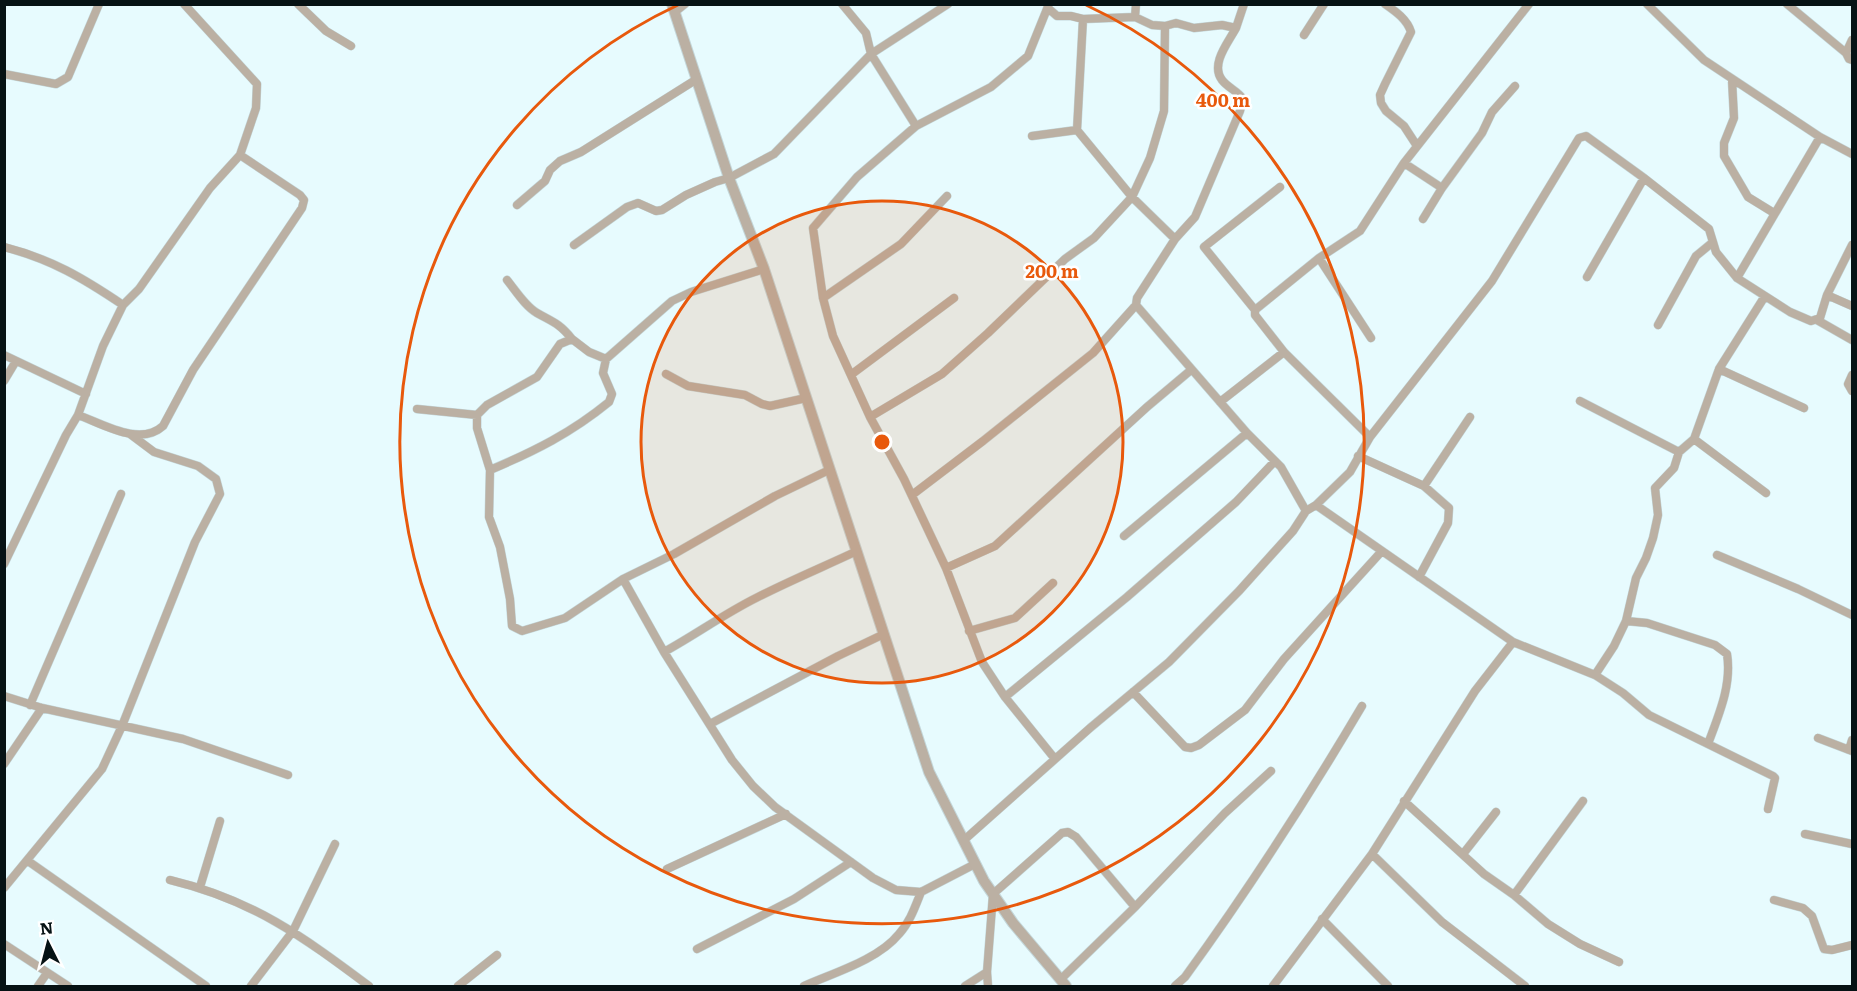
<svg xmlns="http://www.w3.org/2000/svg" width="1857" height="991" viewBox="0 0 1857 991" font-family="Literata,serif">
<rect width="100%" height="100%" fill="#e7fbfe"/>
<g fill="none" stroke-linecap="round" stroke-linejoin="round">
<defs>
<path id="minor" d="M298 4 326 31 351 46
M842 4 866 33 871 54 916 126
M1049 4 1028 56 991 87 916 126 857 177 813 228 823 298 833 336 870 417 904 479 946 568 982 662 1005 697 1055 759
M1385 4C1395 11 1407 19 1411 32L1385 84 1380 95 1381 103 1386 111 1404 126 1417 146
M1647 4 1704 60 1820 137 1737 278
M1787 4 1846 53
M1049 9 1057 16H1071L1083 19 1135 17 1152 25 1165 26 1176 23 1194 28 1222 25 1236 28 1244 4
M675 12 685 4
M1135 17 1136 4
M1083 19 1077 130 1132 197 1175 239
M1304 35 1324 4
M1852 40 1846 53 1849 59 1852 60
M4 74 56 84 68 77 99 4
M1732 80 1734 118 1724 143V156L1748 197 1774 213
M1032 136 1077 130
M1820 137 1852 154
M1404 163 1442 188 1482 133 1492 112 1515 86
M517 205 545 181 550 170 560 161 581 152 697 79
M1423 219 1442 188
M574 245 627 207 638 203 656 211 662 210 686 195 715 182 729 178 774 154 871 54 948 4
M4 247C51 259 83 278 123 305
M1319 258 1371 338
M764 269 691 292 672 301 606 359 589 352 572 339 560 344 537 377 487 405 477 415V428L490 470 489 517 500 547 510 599 512 626 522 631 565 618 623 579 674 554 775 496 829 470
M1587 277 1644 178
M507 280C516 291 525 306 537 313 553 322 559 323 572 339
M1827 295 1852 245
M823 298 901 244 947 196
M1136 305 1247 433 1281 467 1306 511
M1255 310 1204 247 1280 187
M1817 320 1852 340
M1658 325 1696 256 1713 242
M4 355 86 394
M1719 369 1804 408
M666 374 688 386 745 395 762 404 770 406 806 398
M852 374 954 298
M1852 375 1848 384 1852 391
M4 381 16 361
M1580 401 1679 452
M1220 402 1284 352
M417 409 477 415
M78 415C103 424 140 447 163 426L193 370 302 208 304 200 300 195 240 155
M870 417 942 374 988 333 1065 259 1094 238 1132 197 1150 158 1164 111 1165 26
M1370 437 1284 352 1255 315V310L1319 258 1360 231 1404 163 1529 4
M1694 439 1766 493
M1358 456 1424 486 1449 508 1448 523 1419 577
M490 470C535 451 571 433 609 402L612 394 603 373 606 359
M1424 486 1470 417
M912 495 983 441 1093 353 1136 305 1137 298 1175 239 1195 217 1240 111 1243 99C1238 91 1228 88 1222 80 1210 64 1228 43 1236 28
M1316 505 1513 642 1595 675 1623 693 1649 715 1773 776 1775 778 1768 809
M1124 536 1247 433
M1717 555 1798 589 1852 615
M4 564 66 435 78 415 103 346 123 305 139 289 210 188 240 155 256 108 257 84 184 4
M946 568 995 546 1147 407 1191 370
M623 579 664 652 732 760 753 786 775 807 873 878 896 890 921 892 975 864
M1626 621 1647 623 1715 645 1727 654C1732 685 1719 714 1708 744
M969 631 1015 618 1053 583
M664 652C695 635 724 614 756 598 789 581 823 567 857 551
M1595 675 1614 646 1626 621 1636 578 1646 558 1653 538 1658 515 1655 488 1674 468 1679 452 1694 439 1719 369 1765 296
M1133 692 1185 747 1191 748 1199 745 1245 710 1284 659 1381 552
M4 696 42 708 183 739 288 775
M1005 697 1127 597 1236 502 1275 461
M30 705 121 494
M710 724 838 656 884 634
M1818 738 1852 751
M1849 750 1852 740
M4 764 42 708
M1404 801 1484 874 1514 895 1548 924 1580 944 1619 962
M1805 834 1852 844
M963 841 1090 728 1169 662 1239 591 1293 531 1306 511 1316 505 1350 472 1370 437 1492 281 1579 138 1586 136 1644 178 1709 229 1716 252 1737 278 1790 312 1811 321 1820 318 1827 295 1852 306
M1372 854 1442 922 1525 986
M1463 854 1496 812
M28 861 206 986
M667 869 786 814
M170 880C253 900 302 936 369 986
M200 887 220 821
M4 888 102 769 122 726 195 542 220 494 216 479 198 466 154 452 130 434
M1514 895 1583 801
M1774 900 1803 908 1812 916 1824 949 1832 950 1852 945
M1322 919 1388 986
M4 944 68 986
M697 949 794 899 851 862
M1060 980 1135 907 1225 813 1271 771
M38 986 47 973
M251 986 293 931 335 844
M458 986 497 955
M804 986C833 973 878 960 899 934 910 922 915 907 921 892
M965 986 987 972
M988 986 987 972 993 894 1062 833 1068 832 1076 837 1135 907
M1175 986 1185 977C1249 889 1307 799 1362 706
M1273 986 1372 854 1475 691 1513 642"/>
<path id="tertiary" d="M672 4 729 178 764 269 929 772 984 881 1013 923 1066 986"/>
</defs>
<use href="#minor" stroke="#c3d6d9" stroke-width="9"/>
<use href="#tertiary" stroke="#c3d6d9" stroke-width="12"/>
<use href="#minor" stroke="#bbb0a3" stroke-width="8"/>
<use href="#tertiary" stroke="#bbb0a3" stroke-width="10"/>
</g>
<circle cx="882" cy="442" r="241" fill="#e8590c" fill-opacity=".12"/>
<g fill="none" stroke="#e8590c" stroke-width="3">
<circle cx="882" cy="442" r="241"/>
<path d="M1086 5A482 482 0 1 1 678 5"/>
</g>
<circle cx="882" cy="442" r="9" fill="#e8590c" stroke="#fff" stroke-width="3"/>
<g font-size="18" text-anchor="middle" font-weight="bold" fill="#e8590c" stroke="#fff" stroke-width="5" stroke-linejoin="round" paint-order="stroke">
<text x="1223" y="107">400 m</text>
<text x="1052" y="278">200 m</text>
</g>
<rect width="1857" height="991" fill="none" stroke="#061214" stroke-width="12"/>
<g transform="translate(48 943) rotate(354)" stroke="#ffffff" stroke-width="4.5" paint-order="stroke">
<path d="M0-4.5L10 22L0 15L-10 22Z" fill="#061214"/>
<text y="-9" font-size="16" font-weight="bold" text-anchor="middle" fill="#061214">N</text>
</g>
</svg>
